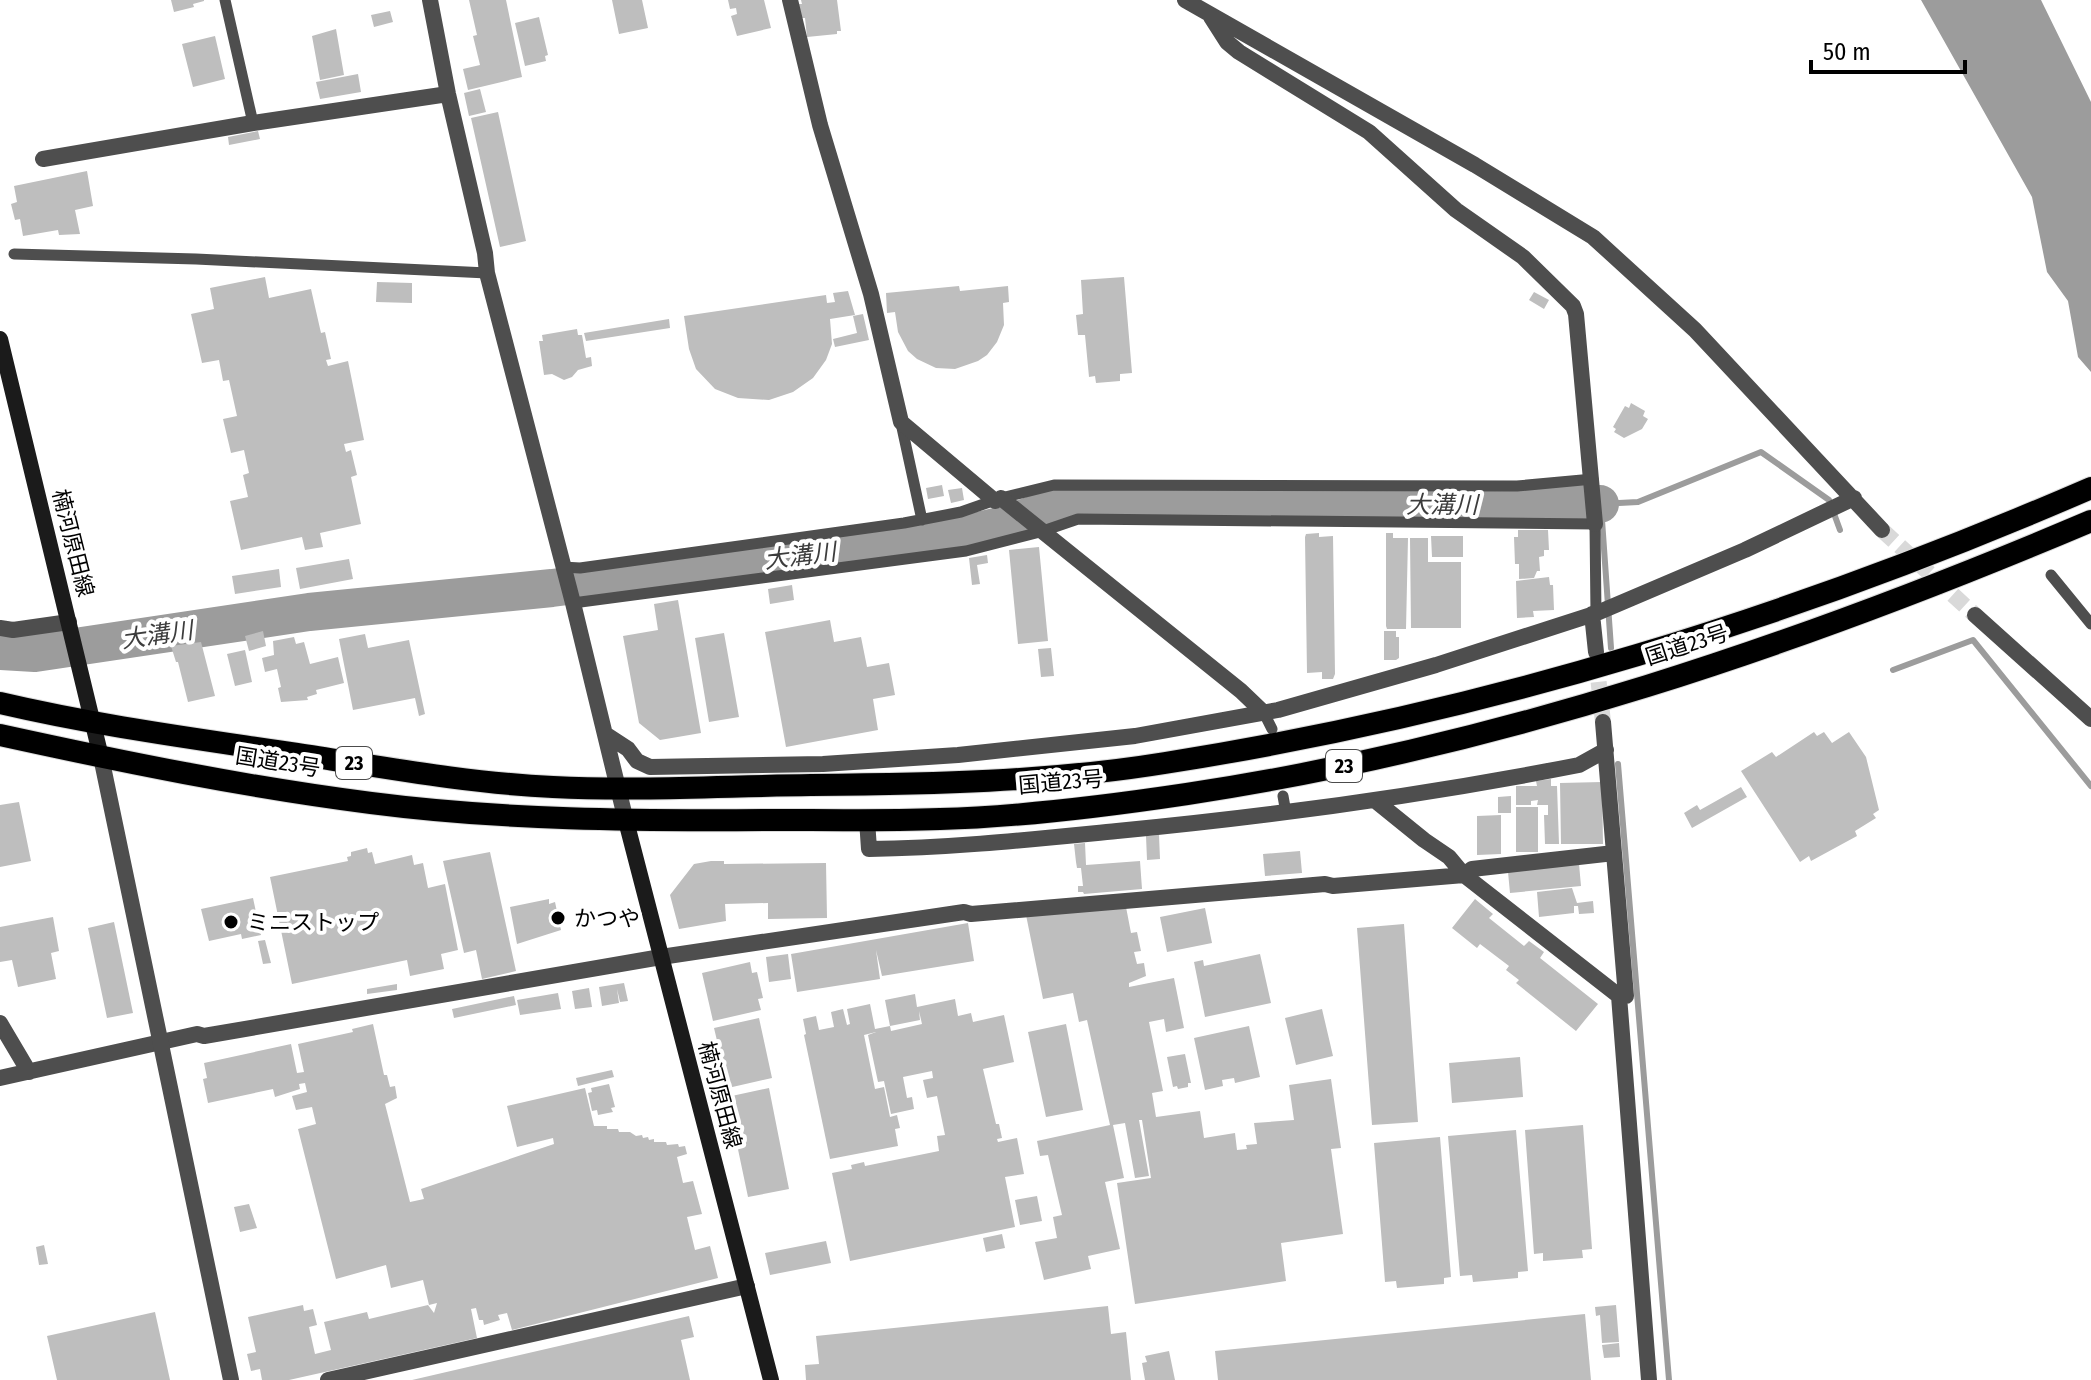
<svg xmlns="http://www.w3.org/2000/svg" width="2091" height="1380" viewBox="0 0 2091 1380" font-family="'Fira Sans Condensed','Noto Sans JP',sans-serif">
<rect width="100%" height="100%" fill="#fff"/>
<path fill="#9c9c9c" d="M1921 0H2041L2091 102V372L2078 357 2068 301 2047 272 2032 197Z"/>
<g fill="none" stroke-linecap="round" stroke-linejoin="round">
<path stroke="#9c9c9c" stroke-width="6" d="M1601 509 1600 504 1638 502 1761 452 1829 500 1840 530
M1602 520 1611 648
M1893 670 1973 640 2091 786
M1618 764 1669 1380"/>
<path stroke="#9c9c9c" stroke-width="38" d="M0 651 35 653 309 612 552 588 957 536 1008 524 1056 506 1088 503 1600 504"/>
</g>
<path fill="#bebebe" d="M171 0H204V1L193 4 194 7 174 12Z
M469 0H506L522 77 468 90 463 69 480 65 473 36 477 35Z
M612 0H642L648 28 619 34Z
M728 0H764L771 28 737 36 731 16 737 14 736 8 730 9Z
M801 0H837L841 31H837V34L807 37 805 18H799L798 4H802Z
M390 11 393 22 374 27 371 15Z
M539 17 548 55 545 56 546 61 525 66 515 23Z
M336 29 344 75 320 80 312 36Z
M215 36 225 79 193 87 182 44Z
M358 74 361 92 320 99 316 82Z
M480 89 486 112 469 116 464 93Z
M498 112 526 241 500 247 471 118Z
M258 131 260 139 229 145 228 137Z
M87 171 93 206 75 210 80 234 59 235 58 230 23 236 20 219 15 220 11 204 17 202 14 186Z
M265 277 269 298 311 289 321 333 325 332 331 359 326 360 328 366 348 361 364 440 344 444 346 452 351 450 357 475 351 477 361 524 320 533 323 547 305 550 302 537 241 550 230 501 248 497 243 475 249 473 244 450 231 453 223 419 237 416 229 380 223 381 219 360 202 363 191 314 214 309 210 288Z
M1124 277 1132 373 1120 374V381L1096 383 1095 376 1089 377 1085 335H1078L1076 315 1083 314 1081 280Z
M377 282 412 283V303L376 302Z
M959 286 960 291 1008 286 1009 302 1003 303 1004 325 997 342 987 355 978 361 955 369 936 368 917 359 908 351 898 332 895 312 887 313 886 293Z
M848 291 855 315 830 319 832 344 826 360 813 378 793 392 769 400 738 398 715 389 696 369 689 349 684 316 826 295 827 303 835 302 833 293Z
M1534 292 1549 300 1544 309 1529 300Z
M863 314 869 340 835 347 833 339 857 333 853 316Z
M669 319 670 328 586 341 584 333Z
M577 329 578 335H582L586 358 591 357 592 366 578 370 572 377 564 380 552 374 544 375 539 341H543L542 335Z
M1631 403 1645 411 1643 416 1648 419 1642 429 1624 438 1614 432 1616 429 1613 427 1625 406 1629 408Z
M942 485 944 496 928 499 926 488Z
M962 488 964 500 951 503 948 490Z
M1518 530H1548L1549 550H1544V556L1539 557 1540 571H1537L1534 578 1519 579V564H1515L1514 537H1518Z
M1319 533V537L1333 536 1335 674 1333 679H1322V672L1307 673 1305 537 1306 534Z
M1386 533H1393V538H1408L1406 629H1387L1386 626Z
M1431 536H1463V557H1432Z
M1410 538H1428V562H1461V628H1411Z
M1039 547 1048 641 1018 644 1009 550Z
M987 555 988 563 977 565 980 584 972 585 969 558Z
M349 559 353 579 300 589 296 568Z
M279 569 281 587 235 594 232 576Z
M1549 577 1550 585H1553L1554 610 1533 611 1534 617 1517 618 1516 581Z
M792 585 794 600 770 604 768 589Z
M678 600 701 733 660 740 639 723 623 636 658 630 654 604Z
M830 620 834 642 861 637 867 667 889 663 895 695 873 699 878 730 786 747 765 632Z
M263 631 266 646 249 651 245 636Z
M1384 631H1396V637H1399V658L1396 660H1384Z
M724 633 739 717 709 722 695 638Z
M365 634 368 648 409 640 425 714 419 716 415 698 353 710 339 639Z
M294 637 296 644 304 642 310 664 338 657 344 683 316 690 317 694 307 697 308 700 281 702 278 688 281 687 277 669 265 672 262 658 274 655 273 641Z
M201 642 215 696 188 702 178 662H176L171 646Z
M1051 648 1054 676 1041 677 1038 649Z
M245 650 252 682 235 686 227 654Z
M1814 732 1817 736 1824 732 1832 743 1849 732 1866 757 1879 810 1873 814 1876 818 1855 831 1857 836 1811 861 1809 856 1800 862 1741 771 1772 752 1776 757Z
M1551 779V786H1557L1559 844H1545L1544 815H1548V805H1537L1538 800 1531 801V805H1516V786H1537L1536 781Z
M1602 782 1603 844H1561L1560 783Z
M1741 787 1747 797 1692 828 1684 813 1697 805 1700 810Z
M1511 796V813H1498V797Z
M19 802 31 861 0 867V805Z
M1516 807H1538V852H1516Z
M1501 815V854L1477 855V816Z
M1159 835 1160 859 1147 860 1146 836Z
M1085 843 1086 865 1140 861 1142 889 1084 894 1083 892H1078V886H1083L1081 868H1077L1076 862 1074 844Z
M367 848 368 853 372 852 375 864 412 855 414 865 423 863 428 888 445 884 458 950 441 954 444 969 410 976 407 960 292 984 270 877 348 861 347 857 351 856V852Z
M1300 851 1302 873 1265 876 1263 854Z
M490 852 516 971 482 979 476 950 464 953 443 861Z
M711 861H724V864L826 863 827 918 768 919V903L725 904 726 921 679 929 670 895 694 864Z
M1579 864 1581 886 1510 893 1508 872Z
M1572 888 1577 903 1593 901 1594 913 1579 914 1578 906H1574V913L1539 917 1537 892Z
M253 898 261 935 242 939 241 934 209 941 201 909Z
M549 899V904L555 902 561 930 517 944 510 907Z
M1475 899 1493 914 1489 918 1524 946 1529 941 1544 952 1540 958 1598 1004 1576 1031 1516 983 1519 980 1506 970 1509 966 1480 944 1477 948 1452 928Z
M1126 907 1131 933 1137 932 1141 951 1134 952 1137 964 1144 963 1146 976 1129 983V987L1174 978 1184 1028 1166 1032 1164 1019 1149 1022 1163 1091 1152 1093 1156 1117 1200 1111 1204 1138 1235 1133 1237 1150 1247 1149 1246 1145 1257 1144 1254 1123 1294 1120 1289 1085 1331 1079 1341 1148 1331 1149 1343 1234 1281 1243 1286 1281 1135 1304 1117 1183 1151 1178 1142 1120H1139L1149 1176 1135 1178 1125 1123 1113 1125 1124 1178 1105 1182 1120 1249 1088 1256 1091 1269 1044 1280 1035 1242 1057 1238 1053 1217 1062 1215 1048 1155 1040 1156 1037 1141 1110 1125 1087 1020 1079 1022 1073 993 1043 999 1026 915Z
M1205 908 1212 943 1167 952 1160 917Z
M53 917 59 951 51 953 56 979 18 987 12 960 0 962V927Z
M114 922 133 1013 107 1018 88 928Z
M968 923 974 961 882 976 876 950 880 979 797 992 791 954Z
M1404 924 1418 1122 1372 1125 1357 928Z
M265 940 271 963 263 964 258 941Z
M788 954 791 979 769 982 766 957Z
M1260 954 1271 1003 1205 1017 1194 962 1203 960 1204 966Z
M750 962 752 973 757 972 763 998 758 999 761 1010 713 1021 702 973Z
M624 983 628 1001 620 1002 617 989 619 1003 602 1006 599 987Z
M397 984V990L367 994V989Z
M589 988 592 1007 575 1009 572 991Z
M558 993 561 1009 520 1015 517 1000Z
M915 994 917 1007 955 999 958 1016 971 1013 973 1022 1004 1015 1014 1062 983 1069 996 1124H999L1002 1138 997 1139 998 1142 1017 1138 1024 1174 1005 1177 1015 1227 850 1261 832 1173 852 1169 851 1165 864 1162 865 1166 939 1151 937 1136 945 1135 937 1096 927 1098 923 1080 933 1078 932 1071 903 1077 907 1098 912 1097 914 1109 891 1114 884 1081 878 1082 868 1035 876 1032 864 1035 875 1089 884 1087 890 1117 897 1115 900 1128 895 1129 898 1146 830 1159 804 1035 806 1034 803 1019 816 1016 819 1030 834 1027 831 1012 843 1009 847 1025 850 1024 847 1009 870 1004 875 1029 890 1026 891 1031 922 1024 919 1011 920 1020 890 1026 885 1000Z
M514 996 516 1005 454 1018 452 1009Z
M1322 1009 1333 1056 1296 1065 1285 1018Z
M759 1018 772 1078 728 1088 723 1067 714 1069 710 1051 719 1049 714 1028Z
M373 1024 384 1075H387L390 1087 395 1086 397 1098 385 1104 410 1202 424 1199 421 1189 554 1144 553 1138 517 1147 507 1106 585 1088 594 1126H607V1129H618L619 1132H630L636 1136 642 1135 643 1138 648 1137 649 1140 654 1139V1142H666L667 1145 678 1144 679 1147 685 1146 687 1154 677 1157 683 1183 693 1181 702 1214 687 1217 695 1250 710 1246 718 1278 512 1330 507 1313 498 1315 500 1320 484 1325 483 1320H479L476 1308 471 1309 477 1338 289 1380H262L260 1369 251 1371 247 1354 256 1352 248 1317 303 1305 304 1311 313 1309 317 1325 309 1327 315 1354 331 1350 324 1322 367 1312 369 1319 428 1305 434 1313 437 1303 429 1305 423 1280 391 1288 386 1265 336 1279 298 1129 316 1124 312 1107 296 1110 292 1096 307 1092 305 1083 299 1084 300 1089 275 1097 273 1089 208 1103 203 1079 207 1078 204 1063 291 1044 297 1073 304 1072 298 1044 353 1032 352 1029Z
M1066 1024 1083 1110 1046 1117 1028 1032Z
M1249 1026 1260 1077 1235 1083 1234 1078 1222 1080 1223 1086 1205 1090 1194 1038Z
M1185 1054 1191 1083H1188V1087L1178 1089 1177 1086 1173 1087 1167 1057Z
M1520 1057 1523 1097 1452 1103 1449 1063Z
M612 1070 614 1077 578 1086 576 1078Z
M609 1084 615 1107 611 1108 613 1112 598 1115 597 1110 592 1111 588 1093 592 1092 591 1088Z
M769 1088 789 1189 748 1197 727 1097Z
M1583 1125 1592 1249 1582 1250 1583 1258 1543 1261V1253L1534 1254 1525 1130Z
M1516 1130 1528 1271 1518 1272V1278L1473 1282 1472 1275 1460 1276 1448 1136Z
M1440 1137 1451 1277 1444 1278V1284L1397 1288 1396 1281 1385 1282 1374 1143Z
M1037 1196 1042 1221 1020 1225 1015 1200Z
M249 1204 257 1228 240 1232 234 1207Z
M1002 1234 1005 1248 986 1252 983 1238Z
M826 1241 831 1263 770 1275 765 1253Z
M44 1245 48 1264 39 1265 36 1247Z
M1616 1305 1619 1342 1602 1343 1600 1315 1596 1316 1595 1307Z
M1108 1306 1111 1334 1126 1332 1131 1380H806L805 1365 819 1364 816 1336Z
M155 1312 170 1380H57L47 1336Z
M1585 1314 1591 1380H1218L1215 1351Z
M689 1316 694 1337 681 1340 690 1380H412Z
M1619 1343 1620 1357 1604 1358 1602 1345Z
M1169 1351 1175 1380H1145L1142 1363 1147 1362 1145 1356Z"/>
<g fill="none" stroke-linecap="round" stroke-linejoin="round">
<path stroke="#d9d9d9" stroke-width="16" stroke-dasharray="16 8" stroke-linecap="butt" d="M1882 530 1975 615
M1596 658 1603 722"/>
<defs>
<path id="trunk" d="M0 703C98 726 198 739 297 754 382 767 467 783 553 787 639 791 725 786 811 785 930 784 1048 782 1165 763 1489 712 1791 618 2091 488
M0 735C123 762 246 787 371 803 502 820 636 821 768 820 825 820 883 821 940 819 1020 817 1107 806 1187 794 1499 747 1801 644 2091 521"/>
</defs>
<use href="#trunk" stroke="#dbdbdb" stroke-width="24"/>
<path stroke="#4e4e4e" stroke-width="11" d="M225 0 253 123
M14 254 196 259 487 273
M901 423 922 520
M563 567 580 568 904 523 961 512 1001 498 1054 485 1517 486 1593 479
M2051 575 2091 624
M573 603 966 551 1040 532 1078 519 1595 524 1596 614
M1264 713 1272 729
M1283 796 1286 813"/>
<path stroke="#4e4e4e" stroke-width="16" d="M430 0 448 94 485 253 487 273 573 603 626 821
M790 0 820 125 871 294 901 422 995 501
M1185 0 1475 165 1593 237 1695 330 1882 530
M1211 17 1227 42 1239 52 1369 132 1456 210 1523 257 1573 306 1576 314 1595 524
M43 159 253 123 448 94
M1001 498 1241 691 1264 713
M1592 614 1596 652
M1975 615 2091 719
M0 628 13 630 69 622
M1603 722 1626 996H1619
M605 734 628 749 637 761 650 767 823 764 958 755 1135 736 1278 710 1436 665 1597 613 1745 550 1854 498
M1377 802 1424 840 1449 857 1464 875 1472 869 1614 853
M867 820 869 849C952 848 1035 839 1117 831 1273 816 1426 795 1579 765L1606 750
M0 1023 29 1072
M0 1078 197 1034 204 1036 661 957 964 912 971 914 1325 884 1333 886 1464 875 1619 996 1649 1380
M328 1380 747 1286"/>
<path stroke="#4e4e4e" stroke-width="16" d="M101 757 231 1380"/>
<path stroke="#1b1b1b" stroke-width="16" d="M0 339 101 757
M626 821 771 1380"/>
<use href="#trunk" stroke="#000" stroke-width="22"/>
</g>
<g fill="#000" stroke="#fff" stroke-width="3">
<circle cx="558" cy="918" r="8"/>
<circle cx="231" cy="922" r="8"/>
</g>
<g text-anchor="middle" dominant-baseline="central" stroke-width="8" stroke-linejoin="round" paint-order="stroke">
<g fill="#fff" stroke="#4c4c4c" stroke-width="2">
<rect x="336" y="747" width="36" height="32" rx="6"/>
<rect x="1326" y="750" width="36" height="32" rx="6"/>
</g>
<g font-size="20" font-weight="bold" fill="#000">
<text x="354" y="763">23</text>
<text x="1344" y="766">23</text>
</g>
<g font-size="22" fill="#000" stroke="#fff">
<text transform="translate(73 543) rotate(76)">楠河原田線</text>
<text transform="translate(1687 645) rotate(-18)">国道23号</text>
<text transform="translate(278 762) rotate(9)">国道23号</text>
<text transform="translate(1061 782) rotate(-5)">国道23号</text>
<text transform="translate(720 1095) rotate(75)">楠河原田線</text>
</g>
<g font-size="22" fill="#000" stroke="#fff" text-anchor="start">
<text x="574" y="918">かつや</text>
<text x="247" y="922">ミニストップ</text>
</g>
<g font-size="24" font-style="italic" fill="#3d3d3d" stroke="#fff">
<text x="1442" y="505">大溝川</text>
<text transform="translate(800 556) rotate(-7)">大溝川</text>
<text transform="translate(157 635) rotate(-8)">大溝川</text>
</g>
</g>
<path d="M1811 60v12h154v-12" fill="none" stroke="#000000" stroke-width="4"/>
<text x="1823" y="60" font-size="24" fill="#000000" stroke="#ffffff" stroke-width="6" paint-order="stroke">50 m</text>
</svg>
